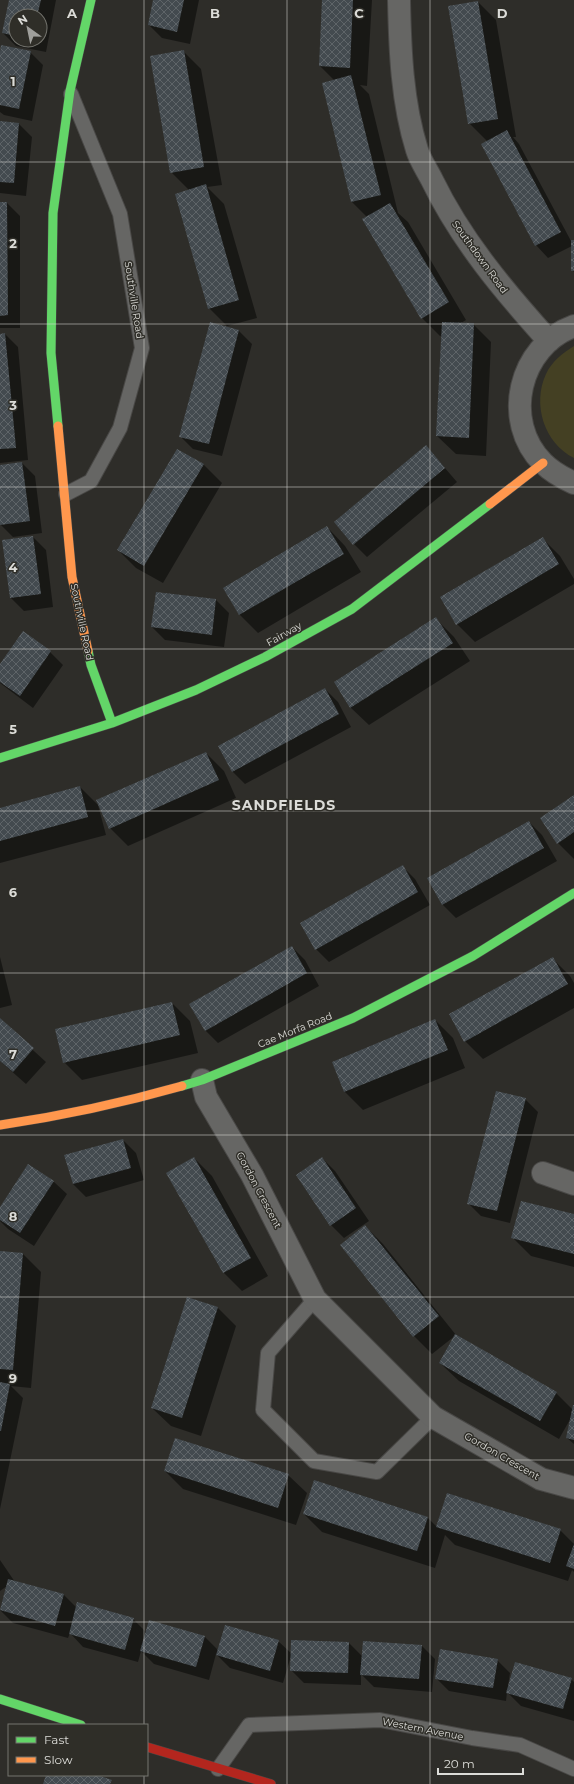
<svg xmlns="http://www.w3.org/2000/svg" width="574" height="1784" viewBox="0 0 574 1784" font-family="Montserrat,sans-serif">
<defs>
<pattern id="building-cross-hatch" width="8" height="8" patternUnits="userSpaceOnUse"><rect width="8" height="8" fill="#434a4f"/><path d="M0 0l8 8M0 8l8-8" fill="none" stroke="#5e6468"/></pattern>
</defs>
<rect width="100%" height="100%" fill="#2e2d29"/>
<path fill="#444023" d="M574 346V458C544 443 532 404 546 374 552 361 563 353 574 346Z"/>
<path fill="#0007" fill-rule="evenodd" d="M10 0H56L46 52 16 46 3 33ZM16 16H40V40H16Z
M154 0H199L190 44 162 38 149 25Z
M323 0H372L367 86 360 85 369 94 398 213 408 222 466 320 461 323 473 324 491 342 486 456 456 454 437 436 442 335 440 336 422 318 367 217 352 202 334 80 320 66Z
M478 2 496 20 516 137H513L519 144 571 241H574V272L572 270V246L548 258 536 245 487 141 469 123Z
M183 51 201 69 222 185 207 187 224 204 257 318 227 326 209 308 189 190 171 172Z
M30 52 43 65 32 121 4 115 0 112V57Z
M0 122 19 124 32 137 26 196 0 193Z
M0 203H7L20 216V328H0Z
M211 324 239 331 252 344 222 456 193 449 180 436Z
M5 334 18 347 28 460 0 463V335Z
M426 446 457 482 367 557 354 544Z
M178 450 204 465 222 483 163 583 136 568 118 550Z
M22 463 35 476 42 533 13 537 0 524V466Z
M327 527 345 546 361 572 258 633 240 615 224 588Z
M33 537 46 550 53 607 24 611 11 598Z
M542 538 560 556 574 579V584L475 642 457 624Z
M157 594 216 600 229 613 224 647 165 640 152 627Z
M436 619 454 637 470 661 369 725 350 707Z
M50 652 63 665 33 708 0 683V665Z
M325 689 338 702 351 727 245 784 232 771Z
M206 753 224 771 236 798 128 846 110 828Z
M80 787 98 805 106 835 0 863V809Z
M574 797V859L558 843Z
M529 822 542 835 557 861 456 918 443 905 428 879Z
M402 866 415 879 430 905 329 962 316 949Z
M292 947 305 960 319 986 218 1043 205 1030Z
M0 957 12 1005 0 1008Z
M552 958 570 976 574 983V1008L483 1059 465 1041Z
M172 1003 190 1021 198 1053 82 1080 64 1062 56 1030Z
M0 1020 46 1062 26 1084 0 1061Z
M435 1020 453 1038 465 1068 363 1110 345 1092 333 1062Z
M525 1099 538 1112 510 1223 481 1216 468 1203Z
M123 1140 136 1153 144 1180 86 1197 73 1184Z
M194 1158 212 1176 268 1276 242 1291 224 1273 167 1173Z
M322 1158 335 1171 369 1221 344 1238 331 1225Z
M28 1165 54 1182 67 1194 34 1246 8 1229 0 1221V1209Z
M574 1215V1267L531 1256 513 1238Z
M365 1226 383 1244 456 1335 432 1354 414 1336Z
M0 1252 23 1254 41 1272 31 1388 11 1386 23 1398 0 1509Z
M218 1308 236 1326 201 1436 171 1426 152 1408Z
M440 1363 556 1393 573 1410 574 1407V1444L567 1438 572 1416 559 1439 459 1381Z
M165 1471 288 1475 307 1493 296 1525 183 1489Z
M448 1494 560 1530 574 1544V1572L572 1570 568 1581 455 1545 445 1535 435 1568 322 1532 304 1514 427 1517 437 1527Z
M0 1560 15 1582 64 1595 77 1608 133 1619 146 1632 205 1637 219 1651 278 1641 292 1654 349 1643 363 1657 422 1646 435 1659 432 1692 374 1687 361 1674V1685L304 1683 291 1670V1656L283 1683 230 1668 216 1654 209 1680 154 1664 141 1651 138 1662 83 1647 70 1633 68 1638 13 1623 0 1610 7 1586 0 1591Z
M497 1660 510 1673 508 1686 571 1679 574 1682V1721L521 1706 507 1692 506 1701 449 1691 436 1678Z"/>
<path fill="url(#building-cross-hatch)" d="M9 0H41L37 16H16V36L2 33Z
M153 0H184L177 32 148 25Z
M322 0H353L350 68 319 66Z
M478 1 498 119 468 124 448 6Z
M1 45 31 51 19 109 0 105V52Z
M184 50 204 167 170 173 150 56Z
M351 75 381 195 351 202 322 83Z
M0 121 19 123 14 183 0 182Z
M507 130 561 232 535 246 481 144Z
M206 184 239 300 208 309 175 194Z
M0 202H7L8 315 0 316Z
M390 203 449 302 421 319 362 219Z
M571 240H574V271H571Z
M210 322 239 330 209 444 179 437Z
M442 322 474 323 469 438 436 436Z
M5 333 16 448 0 449V334Z
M426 445 445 468 353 545 334 522Z
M177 449 204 464 144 566 117 550Z
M22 462 30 521 0 525V465Z
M327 526 344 554 239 615 223 588Z
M33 536 41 594 10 598 2 540Z
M543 537 559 564 456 625 440 597Z
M156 592 216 599 212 635 151 627Z
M436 617 453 643 350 708 334 682Z
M23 631 51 651 20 696 0 682V664Z
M325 688 339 714 232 772 218 746Z
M206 752 219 780 109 829 96 800Z
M80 786 88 817 0 841V808Z
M574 795V832L557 844 540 818Z
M529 821 544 848 442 905 427 878Z
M403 865 418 892 315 950 300 923Z
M292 946 307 973 205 1031 189 1004Z
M553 957 568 984 464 1042 449 1014Z
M172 1002 180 1035 63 1063 55 1029Z
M0 1018 34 1048 13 1072 0 1061Z
M435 1019 448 1050 344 1092 332 1062Z
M496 1091 526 1098 497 1211 467 1204Z
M123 1139 131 1168 73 1184 64 1155Z
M194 1157 251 1258 223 1273 166 1173Z
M322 1157 356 1208 330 1226 296 1175Z
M28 1164 54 1181 20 1233 0 1220V1207Z
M521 1201 574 1214V1254L511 1238Z
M365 1225 439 1316 413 1337 340 1245Z
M0 1251 23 1253 13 1370 0 1369Z
M187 1297 218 1307 182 1418 151 1408Z
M455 1334 557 1392 540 1421 439 1363Z
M0 1382 10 1384 1 1431H0Z
M573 1405H574V1440L566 1438Z
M175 1438 289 1474 278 1508 164 1471Z
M314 1480 428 1517 417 1551 303 1514Z
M447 1493 561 1529 550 1563 436 1527Z
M574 1544V1569L566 1566Z
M8 1579 64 1594 55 1626 0 1610Z
M77 1602 134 1618 125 1650 69 1634Z
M149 1620 205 1636 196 1667 140 1651Z
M225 1625 279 1640 270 1671 216 1655Z
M291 1640 349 1642 348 1673 290 1671Z
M363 1641 422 1645 419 1679 360 1675Z
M440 1649 498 1659 493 1688 435 1679Z
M515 1662 572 1678 563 1709 506 1693Z
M46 1775H97L112 1780 110 1784H43Z"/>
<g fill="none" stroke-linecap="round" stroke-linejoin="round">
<defs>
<path id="lane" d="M66 494 91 481 120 428 142 348 120 214 71 94
M315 1299 268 1353 263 1410 314 1461 377 1472 433 1417
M218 1769 249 1725 380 1720 472 1738 520 1745 574 1769"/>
<path id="street" d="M399 0C400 50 402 102 417 150 420 160 427 170 432 180 461 240 504 291 549 341
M574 326C519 346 501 421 543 463 552 472 563 478 574 483
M202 1080 206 1097 252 1175 315 1299 433 1417 541 1479 574 1488
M543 1173 574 1184"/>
<path id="fast" d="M58 426 51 353 53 213 70 91 91 0
M88 651 91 665 112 723
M0 758 112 723 196 690 265 657 352 609 490 504
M182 1086 202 1080 353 1018 473 956 574 893
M0 1699 81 1725"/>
<path id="slow" d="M58 426 72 577 88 651
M490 504 543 463
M0 1125C62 1116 122 1103 182 1086"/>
<path id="jam" d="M147 1747 271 1784"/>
</defs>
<use href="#lane" stroke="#494846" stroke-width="16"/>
<use href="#street" stroke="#494846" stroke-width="24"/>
<use href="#fast" stroke="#494846" stroke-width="10"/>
<use href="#slow" stroke="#494846" stroke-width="10"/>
<use href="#jam" stroke="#494846" stroke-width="10"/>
<use href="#lane" stroke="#666664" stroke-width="14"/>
<use href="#street" stroke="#666664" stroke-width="22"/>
<use href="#fast" stroke="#63d668" stroke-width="9"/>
<use href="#slow" stroke="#ff974d" stroke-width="9"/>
<use href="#jam" stroke="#b3261e" stroke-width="9"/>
</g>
<path fill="none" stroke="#dcdcd8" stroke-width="1" stroke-opacity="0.55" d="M144 0V1725M287 0V1784M430 0V1784M0 162H574M0 324H574M0 487H574M0 649H574M0 811H574M0 973H574M0 1135H574M0 1297H574M0 1460H574M0 1622H574M144 1775V1784"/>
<g text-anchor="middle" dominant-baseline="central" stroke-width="3" stroke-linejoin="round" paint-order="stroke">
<g font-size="10" fill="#dcdcd8" stroke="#2f2e28">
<text transform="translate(480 257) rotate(54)">Southdown Road</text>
<text transform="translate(134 300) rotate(81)">Southville Road</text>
<text transform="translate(82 622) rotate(78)">Southville Road</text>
<text transform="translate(284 634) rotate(-29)">Fairway</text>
<text transform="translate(295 1030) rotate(-22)">Cae Morfa Road</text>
<text transform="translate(259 1190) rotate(62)">Gordon Crescent</text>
<text transform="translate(502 1456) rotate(30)">Gordon Crescent</text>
<text transform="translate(423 1729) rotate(11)">Western Avenue</text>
</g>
<g font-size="14" font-weight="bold" letter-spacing="1" fill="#dcdcd8" stroke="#2f2e28">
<text x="284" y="805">SANDFIELDS</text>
</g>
</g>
<g font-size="13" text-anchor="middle" font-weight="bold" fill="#dcdcd8" stroke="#2f2e28" stroke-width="3" stroke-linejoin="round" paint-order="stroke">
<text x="72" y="18">A</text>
<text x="215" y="18">B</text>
<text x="359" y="18">C</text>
<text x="502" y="18">D</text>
<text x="13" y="86">1</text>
<text x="13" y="248">2</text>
<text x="13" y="410">3</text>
<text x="13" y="572">4</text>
<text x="13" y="734">5</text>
<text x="13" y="897">6</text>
<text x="13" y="1059">7</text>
<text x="13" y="1221">8</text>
<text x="13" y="1383">9</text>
</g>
<rect x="8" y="1724" width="140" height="52" fill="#2f2e28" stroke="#74746e"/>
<rect x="16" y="1737" width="20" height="6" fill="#63d668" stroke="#74746e"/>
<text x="44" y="1744" font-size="12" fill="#dcdcd8">Fast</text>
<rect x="16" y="1757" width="20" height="6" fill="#ff974d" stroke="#74746e"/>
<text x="44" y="1764" font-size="12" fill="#dcdcd8">Slow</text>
<g transform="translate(28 28) rotate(327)"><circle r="19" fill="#2f2e28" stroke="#74746e"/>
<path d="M0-3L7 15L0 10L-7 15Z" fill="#9f9f9b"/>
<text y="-6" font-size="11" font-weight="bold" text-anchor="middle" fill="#dcdcd8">N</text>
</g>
<path d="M438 1768v6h85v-6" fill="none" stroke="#dcdcd8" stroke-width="2"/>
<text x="444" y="1768" font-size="12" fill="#dcdcd8" stroke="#2f2e28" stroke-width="3" paint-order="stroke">20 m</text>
</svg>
